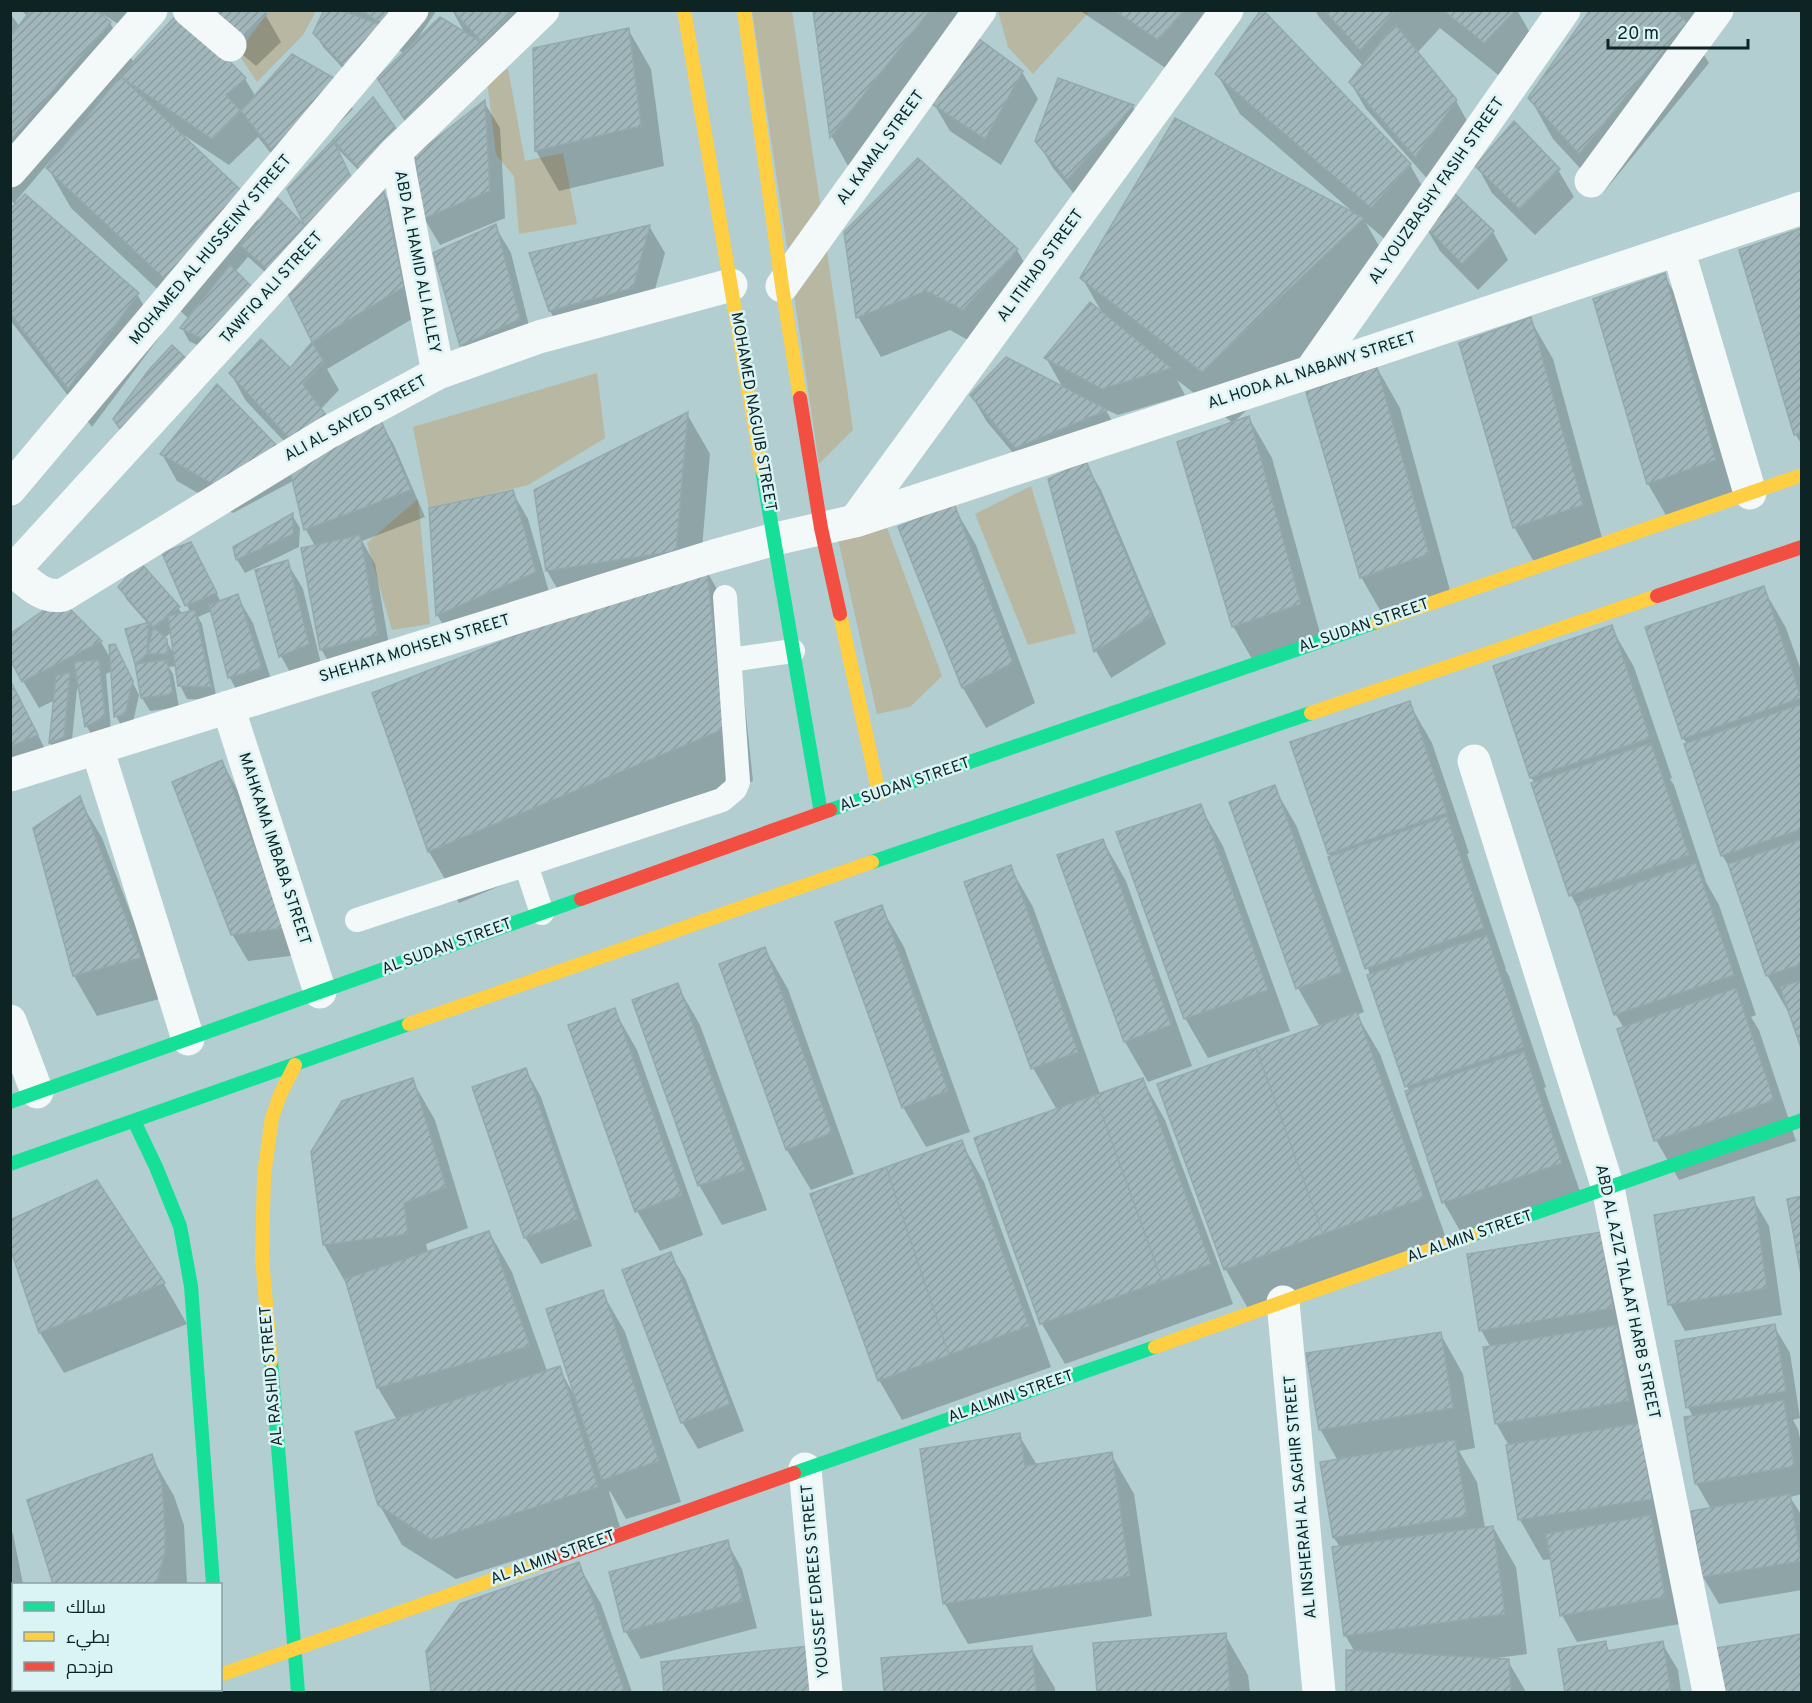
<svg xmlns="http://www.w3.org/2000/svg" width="1812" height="1703" viewBox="0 0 1812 1703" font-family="Overpass,Cairo,sans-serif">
<defs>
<pattern id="building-hatch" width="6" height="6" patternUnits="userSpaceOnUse" patternTransform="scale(1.5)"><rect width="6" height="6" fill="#a2b7bb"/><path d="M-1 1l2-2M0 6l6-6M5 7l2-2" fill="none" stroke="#8a9da1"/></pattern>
</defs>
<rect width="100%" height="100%" fill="#b2ced0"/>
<path fill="#b7b7a2" d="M269 11H316L303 35 257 82 238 53Z
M752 11H792L853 430 819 464Z
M998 11 1089 10 1090 11 1033 74 1008 47Z
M508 69 525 161 563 153 577 224 519 234 514 176 496 155 487 79Z
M597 373 605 438 528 485 429 508 413 427Z
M1031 486 1076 633 1028 645 975 514Z
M418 499 430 624 392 630 367 543Z
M886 525 942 676 910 707 877 714 837 535Z"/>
<path fill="#0003" fill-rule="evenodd" d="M21 10H155L134 34 104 15 103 17 110 23 134 63 245 79 256 97 338 82 353 109 288 175 258 137 229 165 179 132 244 195 260 223 279 200 309 232 289 189 373 99 369 181 337 148 336 149 368 210 384 193 399 219 419 315 327 369 339 390 320 410 327 419 378 418 394 445 425 517 362 541 375 564 392 662 337 676 321 649 315 546 306 530 293 481 233 513 177 481 162 454 281 452 301 459 246 401 231 374 290 370 314 342 290 293 344 236 342 234 275 281 248 257 235 272 217 355 189 341 182 328 189 319 71 208 48 168 58 155 56 154 15 202 137 294 161 335 92 427 10 320V211L16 205 10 200V13L20 27 28 17Z
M344 10H437L415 42 466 35 452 10H555L421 146 379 79 405 54 390 45 355 81 323 47 315 33 346 14Z
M815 10H972L854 177 832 137Z
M1079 10H1241L1182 79Z
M1315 10H1517L1540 50 1507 82 1440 28 1417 53 1456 101 1471 128 1431 183 1366 109 1350 82 1363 66 1319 17Z
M1592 10H1730L1701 50 1709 63 1603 193 1553 139 1530 98Z
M265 14 281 42 256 66 199 18Z
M628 29 651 69 664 166 559 191 536 151 534 49Z
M1022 72 1038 99 1001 165 950 131 934 104Z
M1217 74 1410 165 1433 205 1395 248 1366 223 1393 271 1233 423 1177 380 1185 395 1118 415 1105 409 1122 437 1031 474 987 422 971 395 1063 388 1046 358 1103 314 1082 278 1354 213 1240 114Z
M1059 80 1133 107 1148 134 1084 206 1053 168 1037 141Z
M484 102 500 128 505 218 440 245 424 218Z
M1477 166 1558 170 1574 197 1535 235 1492 193Z
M1454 195 1493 232 1508 260 1478 290 1440 251 1424 224Z
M495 226 511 253 534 346 477 372 462 345Z
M649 226 665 253 648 315 566 338 550 311 531 254Z
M1802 230V445L1795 434Z
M1017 250 1040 290 986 350 950 330 881 357 858 317Z
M1664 275 1687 315 1738 501 1671 524 1648 484Z
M1530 319 1553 359 1604 545 1537 567 1514 527Z
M1377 368 1400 408 1451 594 1384 617 1361 577Z
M687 414 710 454 700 572 706 570 736 622 753 781 459 903 429 852 374 694 572 614 547 571Z
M1249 418 1272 458 1323 644 1256 666 1233 626Z
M1085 463 1101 490 1166 644 1111 678 1096 651 1049 479Z
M512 491 528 519 551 599 453 643 438 616 431 509Z
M953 505 976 545 1035 703 986 728 963 688 900 527Z
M292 515 300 528 299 547 245 573 237 560 235 547Z
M164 553 198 557 221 602 237 596 253 623 276 695 245 705 230 678 212 611 198 617 202 624 217 700 187 699 180 685 177 666 169 667 173 674 179 707 150 711 142 698 136 664 127 630 148 624 127 600 120 587 140 565 183 614 190 612ZM172 632 175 655 164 638Z
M287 562 303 589 323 672 296 683 281 656 257 571Z
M1763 588 1786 628 1802 673V1046L1790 1015 1767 975 1734 875 1722 855 1687 744 1683 738Z
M60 601 101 642 111 659 122 660 139 695 132 727 123 729 116 716 112 671 106 674 111 731 94 739 87 727 80 687 77 689 71 750 58 756 50 743 55 700 39 708 23 681Z
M1611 627 1634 667 1672 778 1670 779 1674 785 1706 882 1719 905 1756 1015 1751 1017 1759 1030 1796 1141 1679 1180 1656 1140 1624 1028 1616 1015 1583 917 1571 895 1535 784 1531 777Z
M10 679 52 763 10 781Z
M1409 703 1432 743 1469 853 1467 854 1506 969H1505L1509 976 1546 1087 1544 1088 1584 1203 1467 1243 1444 1203 1407 1092 1409 1091 1329 853Z
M222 762 237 789 299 955 248 961 232 934Z
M1274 787 1297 827 1364 1012 1357 1015 1380 1054 1446 1238 1249 1310 1226 1270 1159 1085 1320 1027 1298 988Z
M79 799 102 838 163 998 97 1016 74 976Z
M1200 806 1223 846 1290 1031 1208 1058 1185 1018Z
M1103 841 1126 881 1192 1066 1148 1082 1125 1042 1059 856Z
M1010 867 1033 907 1100 1094 1142 1079 1165 1120 1233 1304 1065 1364 1042 1324 976 1139 1057 1110 1033 1068Z
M881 907 904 947 970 1132 926 1147 903 1107Z
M765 949 788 989 854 1174 811 1190 787 1150 721 965Z
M677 985 700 1025 767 1210 722 1225 699 1185Z
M614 1010 637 1050 703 1235 660 1251 637 1211Z
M526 1070 541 1097 592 1246 541 1264 525 1237Z
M412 1080 435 1120 468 1228 426 1244 428 1253 489 1232 512 1272 547 1371 559 1368 573 1393 602 1292 625 1332 681 1502 626 1519 610 1491 609 1492 620 1527 456 1579 402 1545 379 1504 397 1420 378 1388 347 1285 324 1245Z
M961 1142 984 1182 1051 1367 902 1420 879 1380Z
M96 1182 164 1284 187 1324 64 1373 40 1333 10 1243Z
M1753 1199 1769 1226 1782 1315 1685 1331 1670 1304Z
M1600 1234 1651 1441 1680 1624 1577 1642 1562 1615 1552 1559 1543 1560 1520 1520 1508 1446H1509L1496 1423 1491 1348 1481 1330Z
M670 1253 686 1280 744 1431 698 1449 682 1422Z
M1774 1326 1790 1353 1800 1418 1793 1420 1798 1429 1802 1448V1494L1790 1497 1802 1516V1590L1719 1604 1703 1577 1693 1512 1711 1509 1696 1483 1693 1417 1688 1407Z
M1440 1333 1463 1374 1475 1448 1459 1451 1477 1482 1485 1528 1493 1527 1516 1567 1527 1654 1496 1658 1508 1661 1526 1692H1348V1652H1355L1345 1635 1340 1547 1334 1538 1338 1461 1320 1429Z
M1019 1435 1037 1465 1111 1454 1134 1494 1152 1616 968 1644 945 1604Z
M151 1456 174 1496 184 1525 187 1584H54L28 1501Z
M10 1529 13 1534 23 1584H14V1654L10 1656Z
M727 1542 742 1569 757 1628 641 1659 626 1632 611 1573Z
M578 1564 601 1604 632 1692H432L427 1652Z
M1225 1635 1248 1675 1250 1692H1098L1095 1645Z
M1802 1635V1692H1713Z
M1605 1643 1610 1652 1662 1643 1678 1670 1681 1692H1567L1560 1650Z
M1031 1648 1055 1688V1692H885L882 1660Z
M663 1664 832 1692H666Z"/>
<path fill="url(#building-hatch)" stroke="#94a9ad" stroke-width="1.5" d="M31 10H96L111 22 10 141V37Z
M205 10H264L267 14 240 40Z
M324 10H340L387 27 347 69 313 33Z
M360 10H403L387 27Z
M452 10H514L483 43Z
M813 10H930L830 138Z
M1114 10H1184L1158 40Z
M1261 10H1263L1411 164 1371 208 1215 74Z
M1324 10H1396L1360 50Z
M1443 10H1516L1484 43Z
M1590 10H1674L1687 22 1579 154 1528 98Z
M180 11 246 78 226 95 241 111 212 139 120 76Z
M440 17 483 43 405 120 377 78Z
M1395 24 1457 100 1415 157 1349 82Z
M629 28 641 126 535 151 533 48Z
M979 39 1023 71 985 139 932 104Z
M292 54 339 81 271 149 241 111Z
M120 76 245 194 169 283 46 168Z
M1058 78 1134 105 1067 180 1035 141Z
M373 97 397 130 360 169 333 140Z
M485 100 490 191 423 219 415 155Z
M1175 118 1364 218 1202 372 1080 278Z
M1514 121 1560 169 1519 209 1475 166Z
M333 140 354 183 305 226 287 189Z
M918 158 1018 249 963 310 926 291 856 318 844 232Z
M384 191 404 287 312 342 288 293Z
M1454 193 1494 231 1462 264 1422 223Z
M25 194 139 293 68 389 10 313V209Z
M278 198 305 226 267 269 240 245Z
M496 224 520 319 460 346 433 253Z
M650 225 633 288 549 311 529 253Z
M1802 228V432L1794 435 1739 250Z
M230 265 253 288 209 342 180 328Z
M1665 273 1716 460 1647 484 1593 299Z
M1090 302 1171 368 1102 389 1044 358Z
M1531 317 1583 505 1513 528 1459 343Z
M261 339 290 368 312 342 324 362 303 384 328 418 288 437 229 373Z
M172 345 191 363 126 437 113 419 148 371Z
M1006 357 1108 410 1015 448 970 395Z
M1377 367 1429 554 1360 578 1306 392Z
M217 384 282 451 216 486 160 454Z
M688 412 676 551 546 571 534 490Z
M379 416 411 490 304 530 291 475 292 462Z
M1249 416 1301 604 1232 627 1177 442Z
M1086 461 1152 616 1094 652 1048 479Z
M513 490 536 572 436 616 429 508Z
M954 503 1013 663 962 688 898 527Z
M293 513V534L236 560 233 547Z
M360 535 378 635 320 650 301 548Z
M191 542 217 593 185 606 162 553Z
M288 560 309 644 279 657 255 570Z
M140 562 180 607 153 627 118 587Z
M707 568 724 729 428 852 372 693 572 613Z
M1764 586 1801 698 1682 739 1645 627Z
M238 594 262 668 228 678 209 605Z
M60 599 102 641 22 682 10 659V634Z
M195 610 211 687 178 686 168 616Z
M149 622 147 654 135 664 125 629Z
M1612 625 1650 738 1530 778 1493 666Z
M153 627 167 639 168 654H147Z
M115 644 133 681 125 714 114 717 109 645Z
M99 660 105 717 85 727 74 662Z
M167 660 173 694 141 698 135 664Z
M70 672 64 737 49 743 56 676Z
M10 680 38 735 10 747Z
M1410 701 1447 813 1328 854 1290 742Z
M1802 704V829L1721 856 1684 744Z
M1651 743 1689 855 1569 896 1531 783Z
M222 760 285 928 231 935 172 782Z
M1275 785 1342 972 1296 989 1229 802Z
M80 796 141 958 73 976 33 828Z
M1201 804 1268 990 1184 1019 1116 832Z
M1447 816 1484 928 1365 969 1328 857Z
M1103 839 1171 1025 1124 1042 1057 855Z
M1802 839V964L1766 976 1728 864Z
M1696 863 1734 975 1614 1015 1577 903Z
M1011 865 1078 1052 1031 1069 964 882Z
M882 905 948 1091 902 1108 835 922Z
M1487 935 1524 1047 1405 1087 1367 975Z
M765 947 832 1133 786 1150 719 964Z
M1802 980V1051L1780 987Z
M678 983 745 1170 698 1186 632 1000Z
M1736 988 1774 1100 1654 1141 1617 1029Z
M615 1008 682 1195 635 1212 568 1025Z
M1357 1012 1424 1198 1323 1234 1256 1048Z
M1256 1048 1323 1234 1224 1270 1157 1084Z
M1524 1051 1562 1163 1442 1203 1405 1091Z
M526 1068 578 1219 524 1238 472 1087Z
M413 1078 446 1187 404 1203 408 1234 323 1245 311 1152 342 1101Z
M1143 1078 1211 1264 1162 1281 1095 1095Z
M1095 1095 1162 1281 1040 1324 974 1138Z
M962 1140 1029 1326 949 1355 886 1167Z
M886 1167 949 1355 878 1381 810 1194Z
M97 1180 165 1283 39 1333 10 1248V1220Z
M1802 1196V1280L1787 1199Z
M1754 1197 1767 1288 1668 1305 1654 1215Z
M489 1231 530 1346 377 1388 345 1279Z
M1601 1232 1613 1308 1479 1331 1467 1254Z
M671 1252 730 1404 681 1423 622 1270Z
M603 1290 659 1461 602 1480 546 1309Z
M1775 1324 1786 1391 1686 1408 1675 1341Z
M1617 1325 1629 1401 1495 1424 1483 1347Z
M1441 1332 1453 1408 1319 1430 1306 1353Z
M560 1366 598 1487 432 1540 378 1505 355 1432Z
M1784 1400 1794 1466 1695 1484 1684 1417Z
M1640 1423 1652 1499 1518 1520 1506 1445Z
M1020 1433 1025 1466 1112 1452 1130 1576 943 1604 920 1449Z
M1455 1440 1467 1516 1333 1538 1320 1462Z
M152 1454 162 1484 165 1529V1553L156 1584H53L27 1500Z
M1790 1494 1801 1561 1702 1577 1691 1511Z
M1651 1515 1665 1597 1560 1616 1546 1534Z
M1493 1526 1505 1614 1344 1636 1332 1547Z
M728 1540 743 1601 624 1632 609 1572Z
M579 1562 625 1692H431L426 1651 460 1604Z
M10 1566 14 1584V1620L10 1622Z
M1226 1633 1230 1692H1097L1093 1643Z
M1802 1634V1692H1711L1704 1650Z
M1606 1641 1607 1651 1663 1641 1671 1692H1565L1558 1649Z
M809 1646 815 1692H664L661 1662Z
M1032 1646 1036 1692H884L881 1658Z
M1346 1650 1509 1659 1511 1692H1346Z"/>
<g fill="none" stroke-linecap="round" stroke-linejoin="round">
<path stroke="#f3f8f8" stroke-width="24" d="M730 660 793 651
M526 865 542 913
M357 920 722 800 735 789 738 782 725 597"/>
<path stroke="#f3f8f8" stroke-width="33" d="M189 10 230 45
M396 152 438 373
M10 171 151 10
M1591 181 1717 10
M1678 249 1750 493
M782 286 980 10
M1310 372 1564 10
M10 489 412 10
M855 521 1227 10
M14 571C29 583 42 599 63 595L327 433 438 373 539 337 731 285
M10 574 396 152 543 10
M228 707 320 992
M97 748 188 1039
M1474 761 1608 1188 1709 1692
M10 775 714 556 775 539 855 521 1310 372 1802 208
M10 1021 37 1092
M1283 1302 1319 1692
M805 1469 826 1692"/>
<path stroke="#16e098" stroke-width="14" d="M762 470 821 813
M830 810 1377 622
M872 862 1311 713
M10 1102 581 899
M134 1121 156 1167 180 1226 191 1286 213 1584
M10 1164 409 1024
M1472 1235 1802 1120
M271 1361 298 1692
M794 1473 1155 1347"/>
<path stroke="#ffcf43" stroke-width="14" d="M684 10 762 470
M744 10 782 286 800 398
M840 614 879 794
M1377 622 1802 475
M1311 713 1657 596
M409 1024 872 862
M1155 1347 1472 1235
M271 1361 262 1257 264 1175 272 1118 280 1095 295 1065
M220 1675 541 1563
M169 1692 178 1690"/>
<path stroke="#f24e42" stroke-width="14" d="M800 398 821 528 840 614
M1657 596 1802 547
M581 899 830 810
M541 1563 794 1473"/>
</g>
<g text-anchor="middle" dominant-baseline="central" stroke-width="5" stroke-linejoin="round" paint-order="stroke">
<g font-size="16" fill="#0e2324" stroke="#daf4f6">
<text transform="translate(881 148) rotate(-54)">AL KAMAL STREET</text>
<text transform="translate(1437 191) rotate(-55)">AL YOUZBASHY FASIH STREET</text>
<text transform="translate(211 250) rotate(-50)">MOHAMED AL HUSSEINY STREET</text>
<text transform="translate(417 262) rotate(79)">ABD AL HAMID ALI ALLEY</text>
<text transform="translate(1041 266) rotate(-54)">AL ITIHAD STREET</text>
<text transform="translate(272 288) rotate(-48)">TAWFIQ ALI STREET</text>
<text transform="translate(1312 371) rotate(-18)">AL HODA AL NABAWY STREET</text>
<text transform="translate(753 412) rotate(80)">MOHAMED NAGUIB STREET</text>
<text transform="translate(356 419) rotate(-29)">ALI AL SAYED STREET</text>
<text transform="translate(1364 626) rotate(-19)">AL SUDAN STREET</text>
<text transform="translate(415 649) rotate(-17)">SHEHATA MOHSEN STREET</text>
<text transform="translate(905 785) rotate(-19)">AL SUDAN STREET</text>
<text transform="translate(274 849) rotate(72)">MAHKAMA IMBABA STREET</text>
<text transform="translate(447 947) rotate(-20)">AL SUDAN STREET</text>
<text transform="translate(1470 1237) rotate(-19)">AL ALMIN STREET</text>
<text transform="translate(1627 1292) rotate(78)">ABD AL AZIZ TALAAT HARB STREET</text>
<text transform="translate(272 1376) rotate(-95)">AL RASHID STREET</text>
<text transform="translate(1011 1397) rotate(-19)">AL ALMIN STREET</text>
<text transform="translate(1301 1497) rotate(-95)">AL INSHERAH AL SAGHIR STREET</text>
<text transform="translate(553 1558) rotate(-20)">AL ALMIN STREET</text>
<text transform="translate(816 1581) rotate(-95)">YOUSSEF EDREES STREET</text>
</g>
</g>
<rect width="1812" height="1703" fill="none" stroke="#0e2324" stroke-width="24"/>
<rect x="12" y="1583" width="210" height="108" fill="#daf4f6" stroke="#88a0a2" stroke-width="1.5"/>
<rect x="24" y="1602" width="30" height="9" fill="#16e098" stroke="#88a0a2" stroke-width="1.5"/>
<text x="66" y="1613" font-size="18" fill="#0e2324">سالك</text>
<rect x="24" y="1632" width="30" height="9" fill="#ffcf43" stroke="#88a0a2" stroke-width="1.5"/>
<text x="66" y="1643" font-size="18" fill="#0e2324">بطيء</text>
<rect x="24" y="1662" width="30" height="9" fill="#f24e42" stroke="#88a0a2" stroke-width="1.5"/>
<text x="66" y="1673" font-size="18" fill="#0e2324">مزدحم</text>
<path d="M1608 39v9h140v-9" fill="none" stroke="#0e2324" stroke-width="3"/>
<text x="1617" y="39" font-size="18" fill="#0e2324" stroke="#daf4f6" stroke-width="4.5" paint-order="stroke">20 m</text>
</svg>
